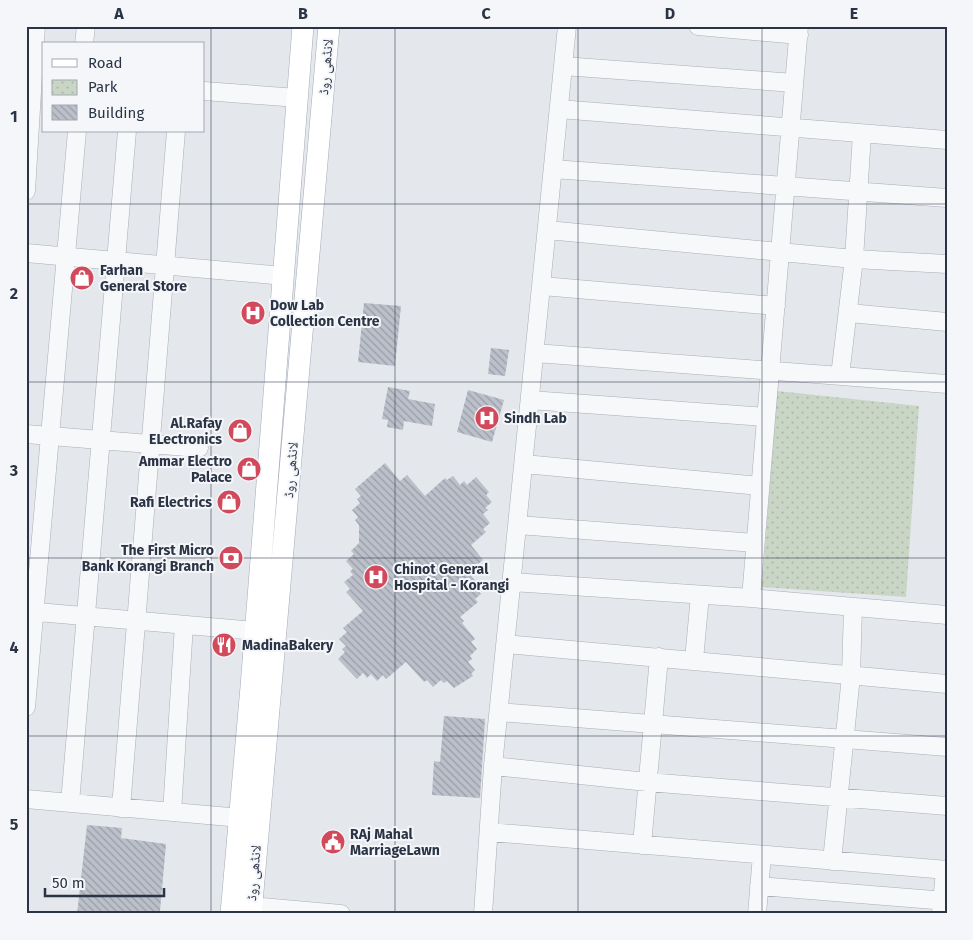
<svg xmlns="http://www.w3.org/2000/svg" width="973" height="940" viewBox="0 0 973 940" font-family="'Fira Sans','Noto Naskh Arabic',sans-serif">
<defs>
<pattern id="park-dots" width="8" height="8" patternUnits="userSpaceOnUse" patternTransform="scale(1.25)"><rect width="8" height="8" fill="#c9d6c5"/><path d="M2 2h.1M6 6h.1" fill="none" stroke="#adb8ab" stroke-width="1.8" stroke-linecap="round"/></pattern>
<pattern id="building-back-hatch" width="6" height="6" patternUnits="userSpaceOnUse" patternTransform="scale(1.25)"><rect width="6" height="6" fill="#bbc0ca"/><path d="M-1 5l2 2M0 0l6 6M5-1l2 2" fill="none" stroke="#989da6"/></pattern>
</defs>
<rect width="100%" height="100%" fill="#e4e7ec"/>
<path fill="url(#park-dots)" d="M777 391 919 406 906 597 762 587Z"/>
<path fill="url(#building-back-hatch)" d="M364 303 401 306 395 366 358 362Z
M491 348 509 350 505 376 488 374Z
M388 387 410 391 408 399 435 404 432 426 404 421 403 430 387 427 388 420 382 419Z
M468 390 504 400 492 442 457 432Z
M385 463 400 481 407 475 425 496 445 478 447 480 453 476 460 485 464 481 467 485 476 477 489 492 486 495 492 502 485 508 488 510 483 514 490 523 483 529 486 532 471 545 483 560 477 565 480 568 471 576 478 584 475 587 481 594 475 599 478 602 460 617 464 621 462 623 475 639 471 642 477 649 470 656 472 659 468 662 475 670 471 674 473 676 454 688 447 681 444 683 441 680 433 687 427 680 424 682 406 662 386 679 383 675 377 681 371 674 367 678 363 673 357 679 338 659 345 652 342 649 346 646 339 639 347 632 343 628 363 611 346 592 350 589 344 582 353 575 350 571 353 569 346 561 354 554 351 551 359 543V525L355 520 358 517 352 510 360 503 357 499 361 496 355 489Z
M444 716 485 719 480 798 432 795 434 761 440 762Z
M87 825 122 828 121 838 166 844 160 911H155V914H77Z"/>
<g fill="none" stroke-linecap="round" stroke-linejoin="round">
<defs>
<path id="minor" d="M698 26 799 35
M84 44 86 26
M563 66 794 83
M204 91 298 98
M559 109 947 140
M553 169 947 198
M26 191 36 26
M547 230 854 259 947 264
M26 253 284 276
M542 286 776 306
M849 313 947 322
M535 353 947 384
M840 376 854 259 862 134
M530 400 766 417
M26 434 199 448
M524 464 760 486
M518 525 755 543
M512 582 751 598 947 615
M751 598 799 26
M26 611 256 631
M506 644 947 684
M694 660 700 595
M26 707 77 131
M499 712 947 747
M493 766 647 782 947 806
M26 799 241 818
M70 803 127 131
M121 808 176 131
M172 812 184 625
M489 832 947 870
M642 845 659 657
M832 861 851 676 853 607
M759 886 947 901
M251 906 341 914
M483 914 493 766 567 26
M757 914 762 855
M941 914 945 870"/>
<path id="major" d="M231 914 251 687 303 26
M251 914 329 26"/>
</defs>
<use href="#minor" stroke="#a9aeb7" stroke-width="19"/>
<use href="#major" stroke="#a3abb8" stroke-width="22"/>
<use href="#minor" stroke="#f7f8fa" stroke-width="18"/>
<use href="#major" stroke="#fff" stroke-width="21"/>
</g>
<path fill="none" stroke="#2b3445" stroke-width="1" stroke-opacity="0.55" d="M211 26V914M395 26V914M578 26V914M762 26V914M26 204H947M26 382H947M26 558H947M26 736H947"/>
<defs>
<symbol id="shop-disc" viewBox="-11 -11 22 22"><circle r="9.5" fill="#d1495b" stroke="#f4f6f9"/><path d="M-5-2.5h2.3a2.7 3.5 0 0 1 5.4 0H5L5.5 6h-11ZM-1.5-2.5h3a1.5 2.3 0 0 0-3 0Z" fill="#fff"/></symbol>
<symbol id="hospital-disc" viewBox="-11 -11 22 22"><circle r="9.5" fill="#d1495b" stroke="#f4f6f9"/><path d="M-5-5h3v3.5h4V-5h3V5h-3V1.5h-4V5h-3Z" fill="#fff"/></symbol>
<symbol id="bank-disc" viewBox="-11 -11 22 22"><circle r="9.5" fill="#d1495b" stroke="#f4f6f9"/><path d="M-6-4H6V4H-6ZM0-2.3a2.3 2.3 0 1 0 0 4.6a2.3 2.3 0 1 0 0-4.6Z" fill="#fff"/></symbol>
<symbol id="restaurant-disc" viewBox="-11 -11 22 22"><circle r="9.5" fill="#d1495b" stroke="#f4f6f9"/><path d="M-5-6h1v4h1v-4h1v4h1v-4h1v5L-1.5 .5V6h-2V.5L-5-1ZM5-6V6H3V1.5H1.5Q1.5-4 5-6Z" fill="#fff"/></symbol>
<symbol id="civic-disc" viewBox="-11 -11 22 22"><circle r="9.5" fill="#d1495b" stroke="#f4f6f9"/><path d="M-.6-6.5H3V-4.5H.6V-3L4-1V1h2V6H-6V1h2V-1L-.6-3ZM-1.2 2.5V6h2.4V2.5Z" fill="#fff"/></symbol>
</defs>
<g fill-rule="evenodd">
<use href="#shop-disc" x="68" y="264" width="28" height="28"/>
<use href="#hospital-disc" x="239" y="299" width="28" height="28"/>
<use href="#hospital-disc" x="473" y="404" width="28" height="28"/>
<use href="#shop-disc" x="226" y="417" width="28" height="28"/>
<use href="#shop-disc" x="235" y="455" width="28" height="28"/>
<use href="#shop-disc" x="215" y="488" width="28" height="28"/>
<use href="#bank-disc" x="217" y="544" width="28" height="28"/>
<use href="#hospital-disc" x="362" y="563" width="28" height="28"/>
<use href="#restaurant-disc" x="210" y="631" width="28" height="28"/>
<use href="#civic-disc" x="319" y="828" width="28" height="28"/>
</g>
<g text-anchor="middle" dominant-baseline="central" stroke-width="4" stroke-linejoin="round" paint-order="stroke">
<g font-size="14" fill="#2b3445" stroke="#f4f6f9">
<text transform="translate(326 67) rotate(-85)">لانڈھی روڈ</text>
<text transform="translate(291 470) rotate(-85)">لانڈھی روڈ</text>
<text transform="translate(254 873) rotate(-85)">لانڈھی روڈ</text>
</g>
<g font-size="14" font-weight="bold" fill="#2b3445" stroke="#f4f6f9" text-anchor="start">
<text x="100" y="270">Farhan<tspan x="100" dy="16">General Store</tspan></text>
<text x="270" y="305">Dow Lab<tspan x="270" dy="16">Collection Centre</tspan></text>
<text x="504" y="418">Sindh Lab</text>
<text x="222" y="423" text-anchor="end">Al.Rafay<tspan x="222" dy="16">ELectronics</tspan></text>
<text x="232" y="461" text-anchor="end">Ammar Electro<tspan x="232" dy="16">Palace</tspan></text>
<text x="212" y="502" text-anchor="end">Rafi Electrics</text>
<text x="214" y="550" text-anchor="end">The First Micro<tspan x="214" dy="16">Bank Korangi Branch</tspan></text>
<text x="394" y="569">Chinot General<tspan x="394" dy="16">Hospital - Korangi</tspan></text>
<text x="242" y="645">MadinaBakery</text>
<text x="350" y="834">RAj Mahal<tspan x="350" dy="16">MarriageLawn</tspan></text>
</g>
</g>
<rect width="973" height="940" fill="none" stroke="#f4f6f9" stroke-width="55"/>
<rect x="42" y="42" width="162" height="90" fill="#f4f6f9" stroke="#a4a8b1"/>
<rect x="52" y="59" width="25" height="8" fill="#ffffff" stroke="#a4a8b1"/>
<text x="88" y="68" font-size="15" fill="#2b3445">Road</text>
<rect x="52" y="80" width="25" height="15" fill="url(#park-dots)" stroke="#a4a8b1"/>
<text x="88" y="92" font-size="15" fill="#2b3445">Park</text>
<rect x="52" y="105" width="25" height="15" fill="url(#building-back-hatch)" stroke="#a4a8b1"/>
<text x="88" y="118" font-size="15" fill="#2b3445">Building</text>
<path d="M45 888v8h119v-8" fill="none" stroke="#2b3445" stroke-width="2.5"/>
<text x="52" y="888" font-size="15" fill="#2b3445" stroke="#f4f6f9" stroke-width="4" paint-order="stroke">50 m</text>
<rect x="28" y="28" width="918" height="884" fill="none" stroke="#2b3445" stroke-width="2"/>
<g font-size="16" text-anchor="middle" font-weight="bold" fill="#2b3445">
<text x="119" y="19">A</text>
<text x="303" y="19">B</text>
<text x="486" y="19">C</text>
<text x="670" y="19">D</text>
<text x="854" y="19">E</text>
<text x="14" y="122">1</text>
<text x="14" y="299">2</text>
<text x="14" y="476">3</text>
<text x="14" y="653">4</text>
<text x="14" y="830">5</text>
</g>
</svg>
